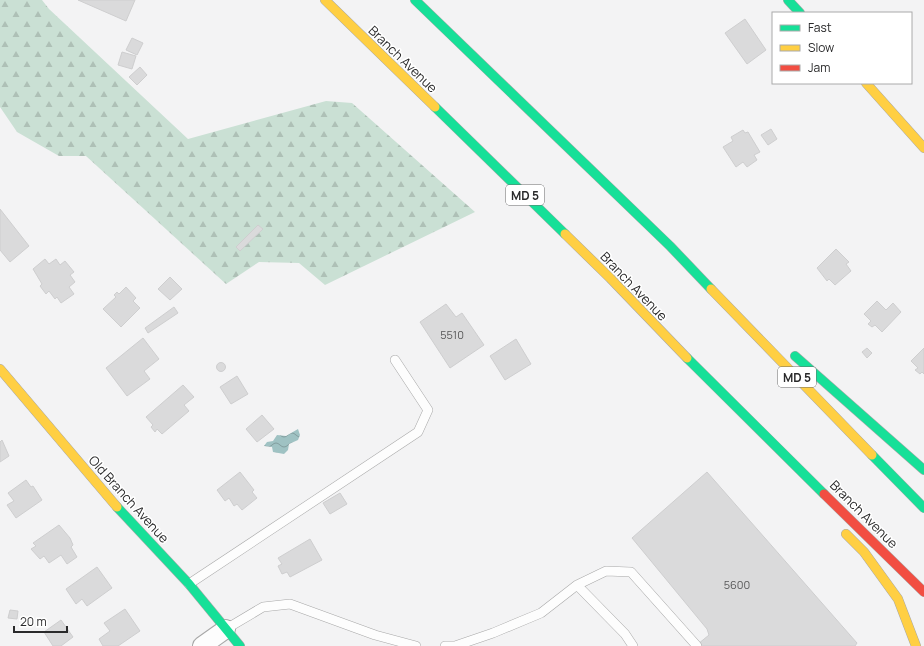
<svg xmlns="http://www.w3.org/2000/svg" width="924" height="646" viewBox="0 0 924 646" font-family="Manrope,sans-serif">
<defs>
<pattern id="forest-firs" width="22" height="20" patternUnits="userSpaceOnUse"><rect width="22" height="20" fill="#cae0d4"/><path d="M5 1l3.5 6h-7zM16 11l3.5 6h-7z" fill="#aec0b6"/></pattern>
<pattern id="water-waves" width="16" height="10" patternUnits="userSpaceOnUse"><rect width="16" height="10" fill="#9fc2c3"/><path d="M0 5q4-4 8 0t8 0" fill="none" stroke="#829e9f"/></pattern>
</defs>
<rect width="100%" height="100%" fill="#f3f3f4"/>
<path fill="url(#forest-firs)" d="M0 0H42L49 9 188 139 326 101 352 103 475 212 325 285 299 263 259 262 226 284 86 156H59L17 132 0 107Z"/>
<path fill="url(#water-waves)" d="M298 429 300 435 298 440 289 444 288 450 284 454 273 452 272 447 264 446 267 442 273 441 277 435 286 436Z"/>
<path fill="#dadadb" stroke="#cececf" d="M78 0H135L126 21Z
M745 19 766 50 747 64 725 33Z
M132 38 143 43 137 55 126 50Z
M122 52 136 56 132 69 118 65Z
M140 67 147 75 137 85 129 77Z
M771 129 777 139 768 145 761 135Z
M743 130 745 133 748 132 760 152 754 155 757 160 747 167 743 162 736 167 723 147 733 141 731 137Z
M0 209 29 246 10 262 0 250Z
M258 225 263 229 240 251 236 247Z
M836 249 849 262 846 264 851 271 835 285 829 279 827 281 817 268Z
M45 259 49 264 56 259 60 265 65 261 74 272 70 275 75 282 69 287 74 294 61 303 57 297 55 299 49 291 46 294 40 286 42 284 33 269Z
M170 277 182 289 170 300 158 289Z
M126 287 136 298 133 301 140 308 121 327 103 309 116 297 114 295 117 292 119 294Z
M877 301 886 310 893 303 901 312 882 332 875 325 872 327 868 324 871 321 864 314Z
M446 304 456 317 462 313 484 345 450 368 420 322Z
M174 307 178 313 148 333 145 328Z
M143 338 159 359 144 371 150 379 127 396 106 368Z
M516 339 531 364 505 380 490 356Z
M867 348 872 353 867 358 862 352Z
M924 348V374L922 372 920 374 915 370 918 368 911 361Z
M216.5 367a4.5 4.5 0 1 1 9 0a4.5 4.5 0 1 1-9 0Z
M237 376 248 394 231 404 220 387Z
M183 385 194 397 184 405 189 411 162 434 157 429 155 432 151 427 153 425 146 417Z
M262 415 274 429 257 442 246 429Z
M2 440 9 456 0 462V442Z
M240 472 254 490 252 492 257 498 242 510 237 504 234 506 229 498 225 501 217 490Z
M707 472 857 643 855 646H700L698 644 709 635 707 629 632 538Z
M26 480 31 487 33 486 42 500 16 518 7 505 14 501 8 493Z
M340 493 347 504 330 514 323 503Z
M59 525 70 538 73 545 71 547 77 557 67 564 61 555 49 563 44 556 40 559 31 549 36 546 33 543Z
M310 539 322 560 290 577 287 572 282 574 278 566 282 564 278 558Z
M97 567 112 588 87 606 82 599 76 604 66 589Z
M125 609 140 631 118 646H103L99 639 110 631 104 623Z
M10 610 18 611 17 619 8 618Z
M61 620 73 637 61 646H53L44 632Z"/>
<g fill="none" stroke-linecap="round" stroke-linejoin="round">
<defs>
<path id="lane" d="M189 584 418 432 428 410 395 360
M577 585 625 634 633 646
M226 629 263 607 290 604 375 635 416 646
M445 646H455L493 633 541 613 577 585 606 571 631 572 697 646"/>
<path id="street" d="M202 646 226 629"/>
<path id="fast" d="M415 0 670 246 711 289
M788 0 800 13
M435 107 565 234
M795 356 924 470
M687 358 824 494
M872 455 924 508
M117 507 189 584 240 646"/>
<path id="slow" d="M325 0 435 107
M866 83 924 148
M565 234 610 278 687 358
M711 289 872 455
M0 369 117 507
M846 534 864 552 898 599 916 646"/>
<path id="jam" d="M824 494 924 592"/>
</defs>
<use href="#lane" stroke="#a8a8a8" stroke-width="10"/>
<use href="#street" stroke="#a8a8a8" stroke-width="20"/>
<use href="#fast" stroke="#a8a8a8" stroke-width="10"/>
<use href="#slow" stroke="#a8a8a8" stroke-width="10"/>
<use href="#jam" stroke="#a8a8a8" stroke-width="10"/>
<use href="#lane" stroke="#fdfdfd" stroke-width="9"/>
<use href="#street" stroke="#fdfdfd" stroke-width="18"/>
<use href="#fast" stroke="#16e098" stroke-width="9"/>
<use href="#slow" stroke="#ffcf43" stroke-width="9"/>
<use href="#jam" stroke="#f24e42" stroke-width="9"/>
</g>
<g text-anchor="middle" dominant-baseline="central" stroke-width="3" stroke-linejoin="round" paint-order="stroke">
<g font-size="11" fill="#565657">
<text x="452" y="334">5510</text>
<text x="737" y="584">5600</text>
</g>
<g fill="#fff" stroke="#6a6a6b" stroke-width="1">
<rect x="506" y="185" width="38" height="20" rx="3"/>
<rect x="778" y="367" width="38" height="20" rx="3"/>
</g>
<g font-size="12" font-weight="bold" fill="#2a2a2b">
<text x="525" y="195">MD 5</text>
<text x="797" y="377">MD 5</text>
</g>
<g font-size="13" fill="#2a2a2b" stroke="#fff">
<text transform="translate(403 59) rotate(44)">Branch Avenue</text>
<text transform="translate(634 286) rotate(46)">Branch Avenue</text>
<text transform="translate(129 499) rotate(48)">Old Branch Avenue</text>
<text transform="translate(864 514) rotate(45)">Branch Avenue</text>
</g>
</g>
<rect x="772" y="12" width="140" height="72" fill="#ffffff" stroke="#aaaaaa"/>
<rect x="780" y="25" width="20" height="6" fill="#16e098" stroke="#aaaaaa"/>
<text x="808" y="32" font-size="12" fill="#2a2a2b">Fast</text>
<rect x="780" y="45" width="20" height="6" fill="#ffcf43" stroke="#aaaaaa"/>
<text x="808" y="52" font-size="12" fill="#2a2a2b">Slow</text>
<rect x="780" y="65" width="20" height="6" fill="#f24e42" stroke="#aaaaaa"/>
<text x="808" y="72" font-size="12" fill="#2a2a2b">Jam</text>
<path d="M14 626v6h53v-6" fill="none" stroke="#2a2a2b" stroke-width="2"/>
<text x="20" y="626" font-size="12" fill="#2a2a2b" stroke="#ffffff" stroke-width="3" paint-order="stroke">20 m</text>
</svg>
